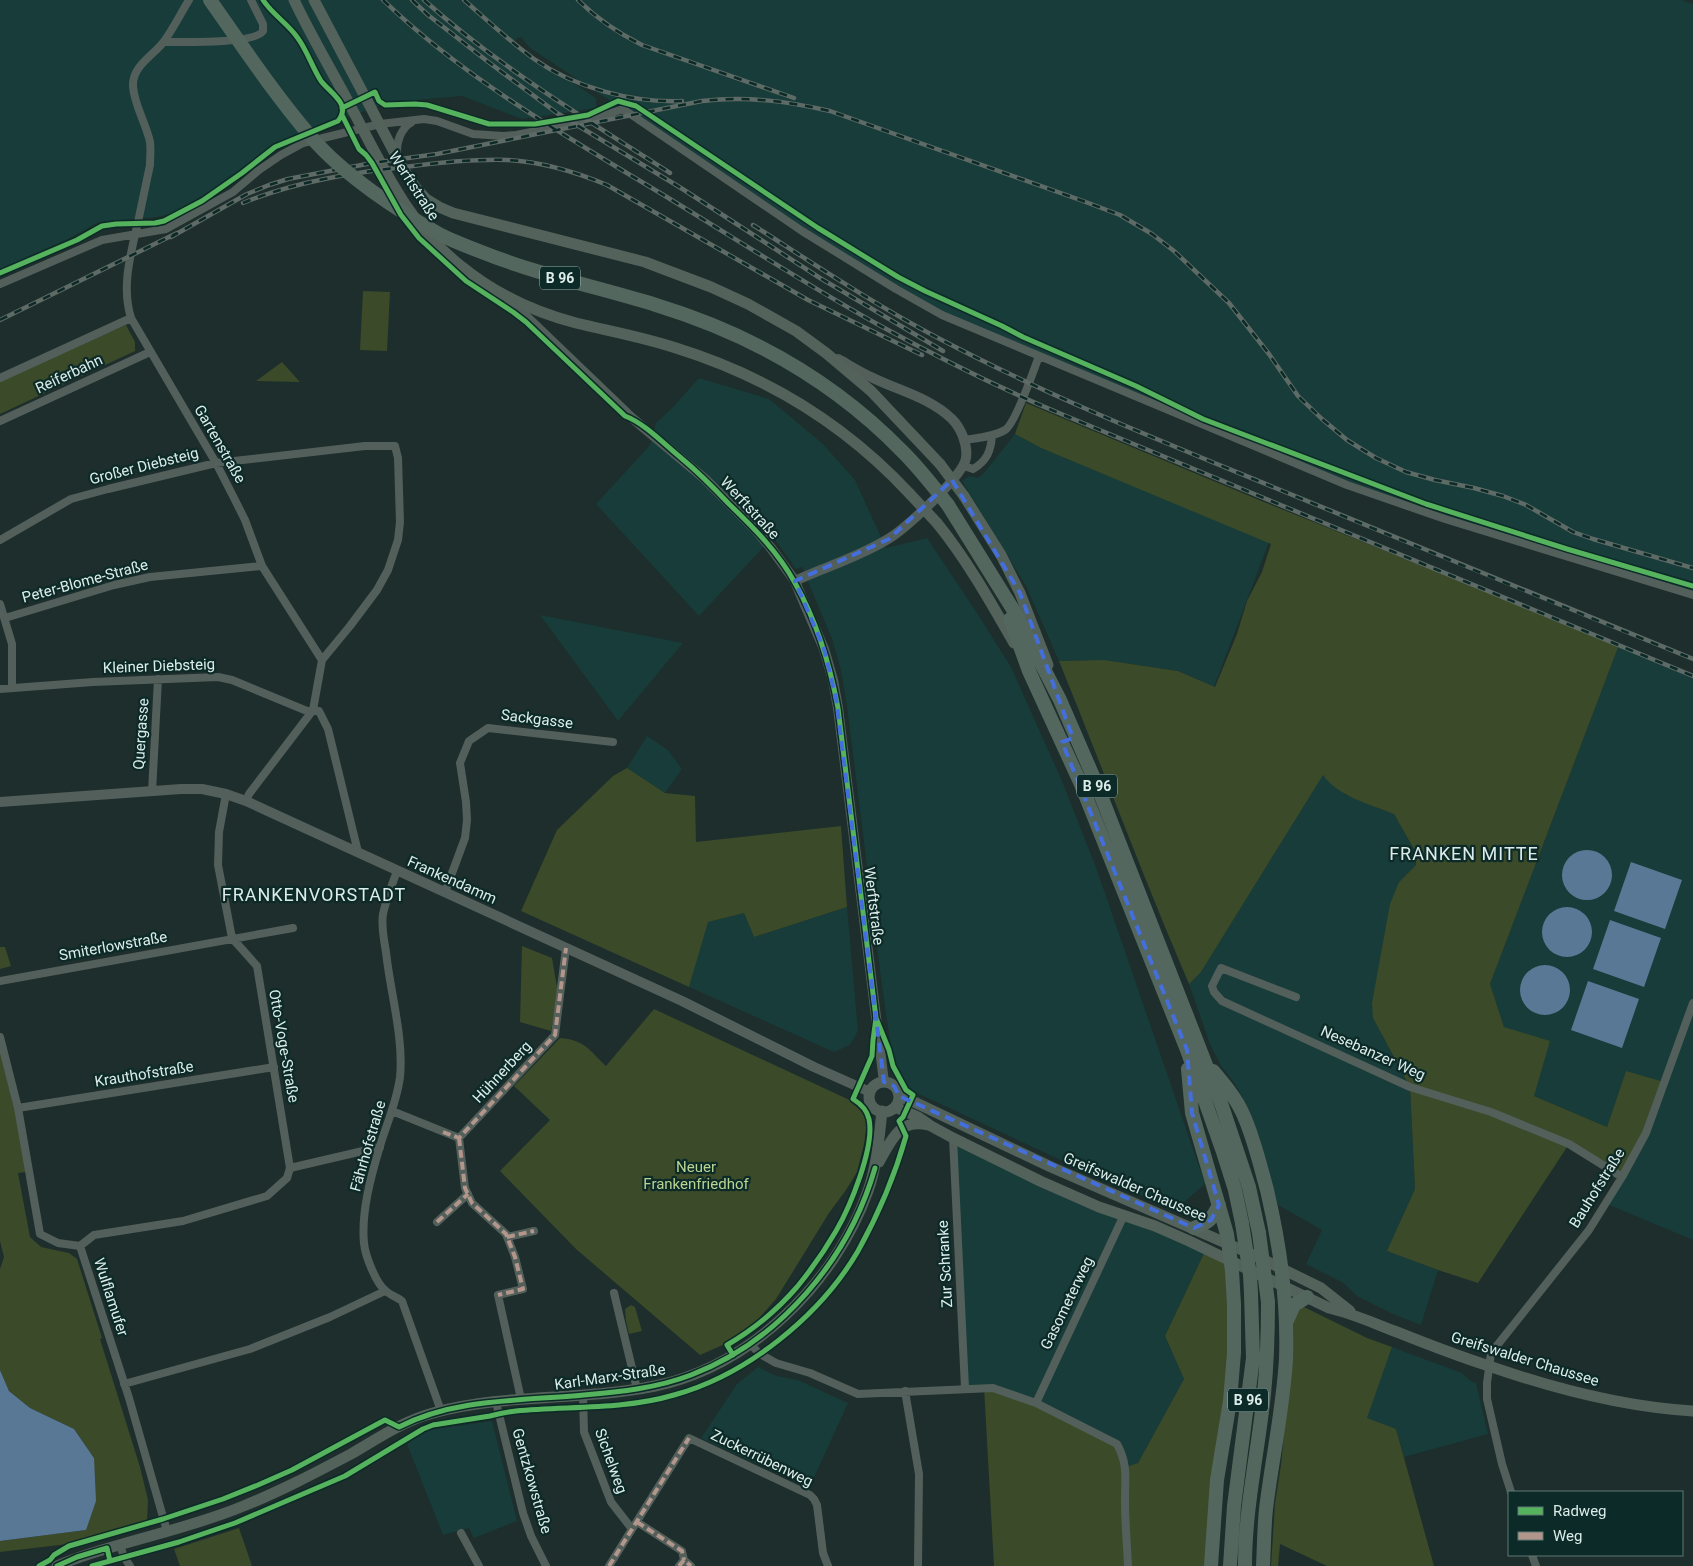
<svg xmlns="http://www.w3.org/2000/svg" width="1693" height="1566" viewBox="0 0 1693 1566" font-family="Roboto,sans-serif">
<rect width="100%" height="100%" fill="#1d2e2c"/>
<path fill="#173c39" d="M0 0H1681L1693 4V595L1347 485 942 315 896 289 530 48 521 37 510 42 596 98V108L522 119 462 96 391 102 330 123 273 145 209 192 170 214 157 217 99 222 64 241 0 269Z
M699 378 769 399 823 444 855 480 886 548 927 538 977 613 1011 667 1062 781 1097 870 1205 1184 1176 1209 1106 1181 919 1094 908 1087 895 1068 891 1047 882 986 847 706 841 670 832 639 802 567 796 569 773 537 699 616 596 504 650 445 656 423 673 407Z
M1015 434 1041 448 1269 542 1214 687 1178 671 1104 660 1059 661 1026 586 962 481 969 476 978 478 984 473Z
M540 615 683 643 618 721Z
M1619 645 1693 676V1240L1607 1204 1622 1177 1626 1071 1607 1127 1534 1096 1504 1027 1490 984Z
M647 736 668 750 682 769 665 793 627 768Z
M1323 774 1346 795 1394 814 1416 854V865L1399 882 1373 1018 1410 1087 1415 1189 1388 1251 1438 1270 1421 1325 1393 1314 1357 1296 1342 1282 1306 1264 1322 1230 1278 1205 1259 1137 1249 1110 1235 1084 1221 1066 1210 1044 1189 984 1201 972Z
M847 907 858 1031 850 1045 834 1052 689 987 707 922 744 913 754 937Z
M953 1138 1206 1249 1165 1336 1184 1379 1138 1463 1126 1468 1007 1393 965 1388Z
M1392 1347 1462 1373 1472 1382 1476 1383 1488 1434 1404 1457 1396 1429 1366 1419Z
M758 1367 777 1376 798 1380 848 1403 812 1482 781 1468 775 1472 701 1438 737 1384Z
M492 1421 517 1521 474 1538 469 1528 443 1535 407 1444 428 1430Z"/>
<path fill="#3b4a29" d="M363 291 390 292 387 351 360 350Z
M126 325 135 342V351L0 414V380Z
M282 362 300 382 256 381Z
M1026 403 1264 502 1619 645 1490 984 1504 1027 1550 1041 1534 1096 1607 1127 1626 1071 1664 1082 1646 1133 1622 1177 1569 1144 1478 1283 1438 1270 1387 1251 1415 1189 1410 1087 1373 1018 1372 1003 1390 904 1399 882 1416 865V853L1394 814C1369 804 1339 797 1323 775L1201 972 1189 984C1143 877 1103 769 1059 661L1104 660 1178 671 1215 687 1237 634 1247 601 1262 572 1271 544 1041 448 1015 434Z
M627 768 665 793 695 796 696 842 841 826 847 907 754 937 744 913 708 922 689 987 521 911 557 830 613 776Z
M522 946 552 958 558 993 551 1031 520 1022Z
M0 947H5L11 966 0 969Z
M654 1009 856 1103 863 1113 867 1123 864 1144 857 1172 846 1190 829 1213 776 1299 751 1327 725 1344 700 1355 576 1249 500 1171 550 1120 514 1086 560 1038C585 1040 589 1050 606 1066Z
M0 1043 18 1108 26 1172 18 1173 30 1237 41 1247 69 1253 77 1259 102 1338 100 1339 140 1467 148 1500 147 1521 68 1544 0 1552V1541L86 1530 94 1458 74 1429 30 1408 9 1391 0 1370V1269L4 1257 0 1241Z
M1206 1249 1231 1260 1234 1305 1211 1566H994L984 1387 1007 1393 1117 1444 1126 1467 1138 1463 1184 1379 1165 1336Z
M631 1305 635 1307 642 1331 629 1334 626 1321 625 1309Z
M1300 1307H1304L1367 1338 1392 1347 1367 1418 1396 1429 1434 1566H1327L1280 1544 1278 1566H1271L1275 1503 1281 1465 1290 1369 1292 1326Z
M239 1528 252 1566H180L174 1549Z"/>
<path fill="#597895" d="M1562 875a25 25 0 1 1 50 0a25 25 0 1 1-50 0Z
M1631 862 1682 880 1665 929 1614 911Z
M1542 932a25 25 0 1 1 50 0a25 25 0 1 1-50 0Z
M1610 920 1661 938 1644 987 1593 969Z
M1520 990a25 25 0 1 1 50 0a25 25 0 1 1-50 0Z
M1588 981 1639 999 1622 1048 1571 1030Z
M0 1370 9 1391 30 1408 74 1429 94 1458 96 1501 86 1530 0 1541Z"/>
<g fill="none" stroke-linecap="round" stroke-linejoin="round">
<path stroke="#535f5a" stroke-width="8" d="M189 0C181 13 174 27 165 40 155 55 132 65 133 86 134 105 146 123 150 142 151 150 150 157 150 165 146 184 142 203 138 222 131 253 121 286 131 318L216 463 234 498 245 520 262 566 322 660
M164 42C181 42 255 44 263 31V24L251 0
M397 155C396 142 401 128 412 122
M0 284 102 240 166 229 233 192 259 170 281 155 303 143 380 124 424 119 437 121 473 134 503 136 516 135 588 121 623 109 802 231 896 289 942 315 1347 485 1445 519 1693 595
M0 378 131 318
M0 421 150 352
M964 440C977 438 993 437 1005 430 1015 424 1034 370 1039 356
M964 466 973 469C987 461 991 451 992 435
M0 540 71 499 108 489 216 463 365 446H395L398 458 400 522 398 540 388 570 377 590 350 626 322 660 313 710 249 794 246 801
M0 604 12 644V688
M5 618 114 585 150 577 262 566
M0 689 93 682 218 677 232 680 307 711H319L328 729 358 852
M152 792 158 679
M226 794 219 832 218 865 232 938 257 966 290 1168
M397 871C392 885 386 900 383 914 381 926 384 940 386 952 390 991 404 1038 400 1077 397 1101 387 1123 380 1146 371 1176 361 1212 364 1243 365 1255 376 1284 386 1291 390 1295 397 1297 402 1301L441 1411
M445 892 465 838 467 820 466 802 460 763 469 741 488 728 613 742
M0 981 293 928
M1296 997 1221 968 1212 986 1214 992 1222 1001 1410 1087 1491 1112 1569 1144 1622 1177
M0 1037 18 1108 40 1234 58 1243 80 1246 129 1398 167 1531
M18 1108 274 1067
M392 1111 459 1138 555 1035 566 948
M459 1138 465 1188 472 1203 506 1234 515 1257 523 1289 498 1295 521 1399
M953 1138 965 1388
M437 1222 468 1194
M507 1237 534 1231
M80 1246 94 1235 183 1221 267 1196 287 1178 290 1168 380 1147
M614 1293 637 1389
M750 1344 760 1354 776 1363 810 1373 858 1394 993 1388 1036 1403 1117 1444C1128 1464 1125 1478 1125 1500 1125 1522 1127 1544 1128 1566
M124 1384 250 1349 330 1317 385 1291
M905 1391 919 1474 918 1566
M583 1395 584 1432 611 1502 632 1529
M496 1402 523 1513 531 1536 546 1566
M1036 1403 1124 1215
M1511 1492 1502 1464 1487 1399V1383L1491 1353 1589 1230 1622 1177 1646 1133 1693 1003
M637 1522 682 1551 684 1560
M461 1533 479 1566
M120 1545 124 1557 130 1566
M1532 1555 1536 1566
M609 1566 689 1438 810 1495 814 1499 817 1505 823 1553 828 1566
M679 1566 684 1560 691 1566"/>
<path stroke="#535f5a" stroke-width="10" d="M509 300 632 418 705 479 756 530 771 548 795 581 799 591 824 649 833 680 838 708 884 1082
M795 581C825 567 859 557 888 539 905 529 964 475 966 458 968 445 961 428 952 419 929 397 899 391 871 377 860 372 849 365 838 359
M0 802 181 789H202L226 794 246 801 682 1001 814 1067 870 1092"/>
<path stroke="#53625a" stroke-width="11" d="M294 0C311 36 332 71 351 107 381 163 409 226 461 266 494 293 534 312 576 323 609 331 643 337 676 348 766 376 846 425 910 494
M314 0 402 167 416 188 426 199 439 207 453 213 645 262 711 287 748 304 796 331 826 353 871 391 940 464
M964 496 1001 555 1020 593 1048 665
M937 523C967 560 990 601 1014 643
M869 1097a15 15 0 1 1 30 0a15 15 0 1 1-30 0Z
M899 1096 910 1100 1051 1167 1258 1257 1321 1288 1350 1311
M895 1107 918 1117 931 1126 953 1138 1040 1181 1099 1207 1155 1226 1189 1241 1329 1308C1354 1314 1373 1323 1397 1332 1427 1344 1458 1356 1489 1366 1555 1389 1624 1407 1693 1411
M879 1162C891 1141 899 1118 928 1125
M57 1566C77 1557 98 1551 119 1545 160 1533 202 1523 241 1507 279 1492 315 1473 351 1454 377 1439 403 1421 433 1413 505 1393 582 1401 655 1386 751 1366 835 1283 868 1191 877 1165 879 1139 882 1111"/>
<path stroke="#54675e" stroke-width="14" d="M948 505 1014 611 1060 700 1096 783 1222 1106 1249 1187 1259 1233
M1010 619 1029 671 1080 782 1187 1050 1223 1152 1235 1190 1242 1223
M1188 1069 1192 1113 1227 1234 1232 1271 1234 1305V1353L1230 1401 1217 1480 1211 1566
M1213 1071C1224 1084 1236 1098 1243 1114 1254 1138 1260 1165 1267 1190 1280 1245 1288 1302 1286 1359 1283 1410 1272 1459 1266 1509 1264 1528 1264 1547 1263 1566
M1194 1228C1210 1222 1211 1220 1219 1205
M1286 1323 1294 1305 1307 1297
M1230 1566 1234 1506 1253 1358 1251 1294
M1245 1566C1245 1508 1258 1452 1264 1394 1267 1364 1268 1333 1268 1302"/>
<defs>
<path id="rail" d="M383 0C467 81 571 139 670 199 739 241 807 285 877 324 939 358 1001 389 1066 416L1693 676
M412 0 428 15 487 61 557 113 681 188 820 278 943 351
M424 0C499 67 586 119 670 173
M464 0C487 20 509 41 534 59 575 88 632 103 682 101
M578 0C597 19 618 33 642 45L794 98
M243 203C296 181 357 172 413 166 444 162 477 159 508 160 543 162 576 172 607 185L808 300 922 355
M753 225C814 264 875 305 940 339 1048 396 1161 441 1273 487 1413 545 1553 603 1693 659
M171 237 247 194 269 185 288 179 372 163 437 154 702 101C747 96 786 101 830 111L1083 201 1120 215 1152 234 1174 251 1229 303 1269 354 1298 396 1322 419 1347 440 1376 458 1406 472 1435 480 1474 488 1503 496 1526 505 1573 532 1593 539 1693 568
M0 320 177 233"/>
</defs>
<use href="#rail" stroke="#5e6a65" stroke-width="4.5"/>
<use href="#rail" stroke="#0c2a27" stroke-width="2.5" stroke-dasharray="8" stroke-linecap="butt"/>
<path stroke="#53625a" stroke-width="11" d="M940 464 964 496
M910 494 937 523"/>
<path stroke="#54675e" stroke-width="14" d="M210 0C243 47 275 95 312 138 344 175 398 211 441 235 453 241 466 246 479 251 536 274 597 287 656 305 751 334 834 381 903 452 920 469 934 487 948 505
M1242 1223 1250 1275 1251 1294
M1259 1233 1268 1302"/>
<path stroke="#b2968c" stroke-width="4" stroke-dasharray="8 4" stroke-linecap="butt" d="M443 1132 459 1138 555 1035 566 948
M459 1138 465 1188 472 1203 506 1234 515 1257 523 1289 498 1295
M437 1222 468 1194
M507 1237 534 1231
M637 1522 682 1551 684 1560
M609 1566 689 1438
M679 1566 684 1560 691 1566"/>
<defs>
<path id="cycleway" d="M342 108 375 92 379 101 385 105 415 104 427 105 489 124H535L588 115 618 101 636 106 818 228 898 277 925 291 1002 326 1023 337 1136 386 1203 419 1426 504 1567 549 1693 586
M342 115 359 149 366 155 372 163 401 215 419 238 466 281 513 312 526 322 625 416C644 423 664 444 680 457 697 471 713 487 729 504 754 528 778 552 795 583 817 622 830 665 838 708L876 1018 873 1040 872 1056 853 1099C861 1104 867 1110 869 1119 875 1147 850 1207 836 1231 825 1250 811 1270 797 1287 777 1310 753 1330 727 1345L733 1355
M0 273 77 240 102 226 116 224 155 223 164 221 202 201 242 173 275 147 338 121C352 104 330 93 321 81 312 67 307 50 297 37 287 23 272 14 263 0
M39 1566 50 1560 54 1555 69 1546 163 1519 223 1499 258 1485 292 1470 385 1420 399 1427C455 1398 522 1401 584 1395 620 1392 657 1388 691 1375 780 1341 849 1259 875 1168
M57 1566 77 1557 107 1548 110 1561
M92 1566 179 1542 235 1523 345 1476 423 1429 433 1425C452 1422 471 1419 490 1416 498 1414 507 1412 516 1411 568 1406 623 1410 674 1395 747 1375 820 1316 858 1251 878 1215 895 1175 906 1136L899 1121 903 1117 913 1095 906 1090 893 1066 889 1050 876 1018"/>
</defs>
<use href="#cycleway" stroke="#0c2a27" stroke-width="8"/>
<use href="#cycleway" stroke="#56b35d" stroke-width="5"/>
</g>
<path fill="none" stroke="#436edc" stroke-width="4" stroke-dasharray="10 6" stroke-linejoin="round" d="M952 480 1020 593 1073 738 1062 742 1187 1050 1192 1113 1219 1205 1211 1220 1194 1228 899 1096 894 1086 884 1082 836 698 824 649 795 581 889 539Z"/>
<g text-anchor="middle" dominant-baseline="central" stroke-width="4.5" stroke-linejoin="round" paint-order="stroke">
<g fill="#0c2a27" stroke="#9eb2b0" stroke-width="1">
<rect x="540" y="266.5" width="40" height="23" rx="4"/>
<rect x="1077" y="774.5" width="40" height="23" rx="4"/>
<rect x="1228" y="1388.5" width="40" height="23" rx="4"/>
</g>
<g font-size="14" font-weight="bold" fill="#dcecea">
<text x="560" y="278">B 96</text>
<text x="1097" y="786">B 96</text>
<text x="1248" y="1400">B 96</text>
</g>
<g font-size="15" fill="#dcecea" stroke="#0c2a27">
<text transform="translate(414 186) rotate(57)">Werftstraße</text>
<text transform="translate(69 374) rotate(-25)">Reiferbahn</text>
<text transform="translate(220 444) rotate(60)">Gartenstraße</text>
<text transform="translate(144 466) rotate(-14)">Großer Diebsteig</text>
<text transform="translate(750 508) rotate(47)">Werftstraße</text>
<text transform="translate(85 581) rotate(-15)">Peter-Blome-Straße</text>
<text transform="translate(159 666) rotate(-2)">Kleiner Diebsteig</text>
<text transform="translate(537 719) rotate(7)">Sackgasse</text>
<text transform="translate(141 734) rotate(-86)">Quergasse</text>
<text transform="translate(452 880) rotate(24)">Frankendamm</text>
<text transform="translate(874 906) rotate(83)">Werftstraße</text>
<text transform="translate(113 946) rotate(-10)">Smiterlowstraße</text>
<text transform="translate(284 1046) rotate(80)">Otto-Voge-Straße</text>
<text transform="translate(1373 1053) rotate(24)">Nesebanzer Weg</text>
<text transform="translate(502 1072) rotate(-47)">Hühnerberg</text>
<text transform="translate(144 1074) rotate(-9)">Krauthofstraße</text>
<text transform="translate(368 1146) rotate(-74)">Fährhofstraße</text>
<text transform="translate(1135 1187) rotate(23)">Greifswalder Chaussee</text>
<text transform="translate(1597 1188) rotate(-58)">Bauhofstraße</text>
<text transform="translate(945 1264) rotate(-93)">Zur Schranke</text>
<text transform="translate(111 1297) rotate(72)">Wulflamufer</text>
<text transform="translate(1067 1303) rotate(-64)">Gasometerweg</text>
<text transform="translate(1525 1359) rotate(17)">Greifswalder Chaussee</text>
<text transform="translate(610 1377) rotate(-8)">Karl-Marx-Straße</text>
<text transform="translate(762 1458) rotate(26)">Zuckerrübenweg</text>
<text transform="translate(611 1461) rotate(70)">Sichelweg</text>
<text transform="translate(532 1481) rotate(74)">Gentzkowstraße</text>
</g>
<g font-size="15" fill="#bad391" stroke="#0c2a27">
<text x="696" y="1167">Neuer<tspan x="696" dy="17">Frankenfriedhof</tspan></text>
</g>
<g font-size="18" letter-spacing="1" fill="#dcecea" stroke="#0c2a27">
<text x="1464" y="853">FRANKEN MITTE</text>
<text x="314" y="894">FRANKENVORSTADT</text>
</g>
</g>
<rect x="1508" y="1491" width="175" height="65" fill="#0c2a27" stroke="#5f7875"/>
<rect x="1518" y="1507" width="25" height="8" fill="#56b35d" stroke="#5f7875"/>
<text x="1553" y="1516" font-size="15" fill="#dcecea">Radweg</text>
<rect x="1518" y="1532" width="25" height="8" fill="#b2968c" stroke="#5f7875"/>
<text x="1553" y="1541" font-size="15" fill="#dcecea">Weg</text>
</svg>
